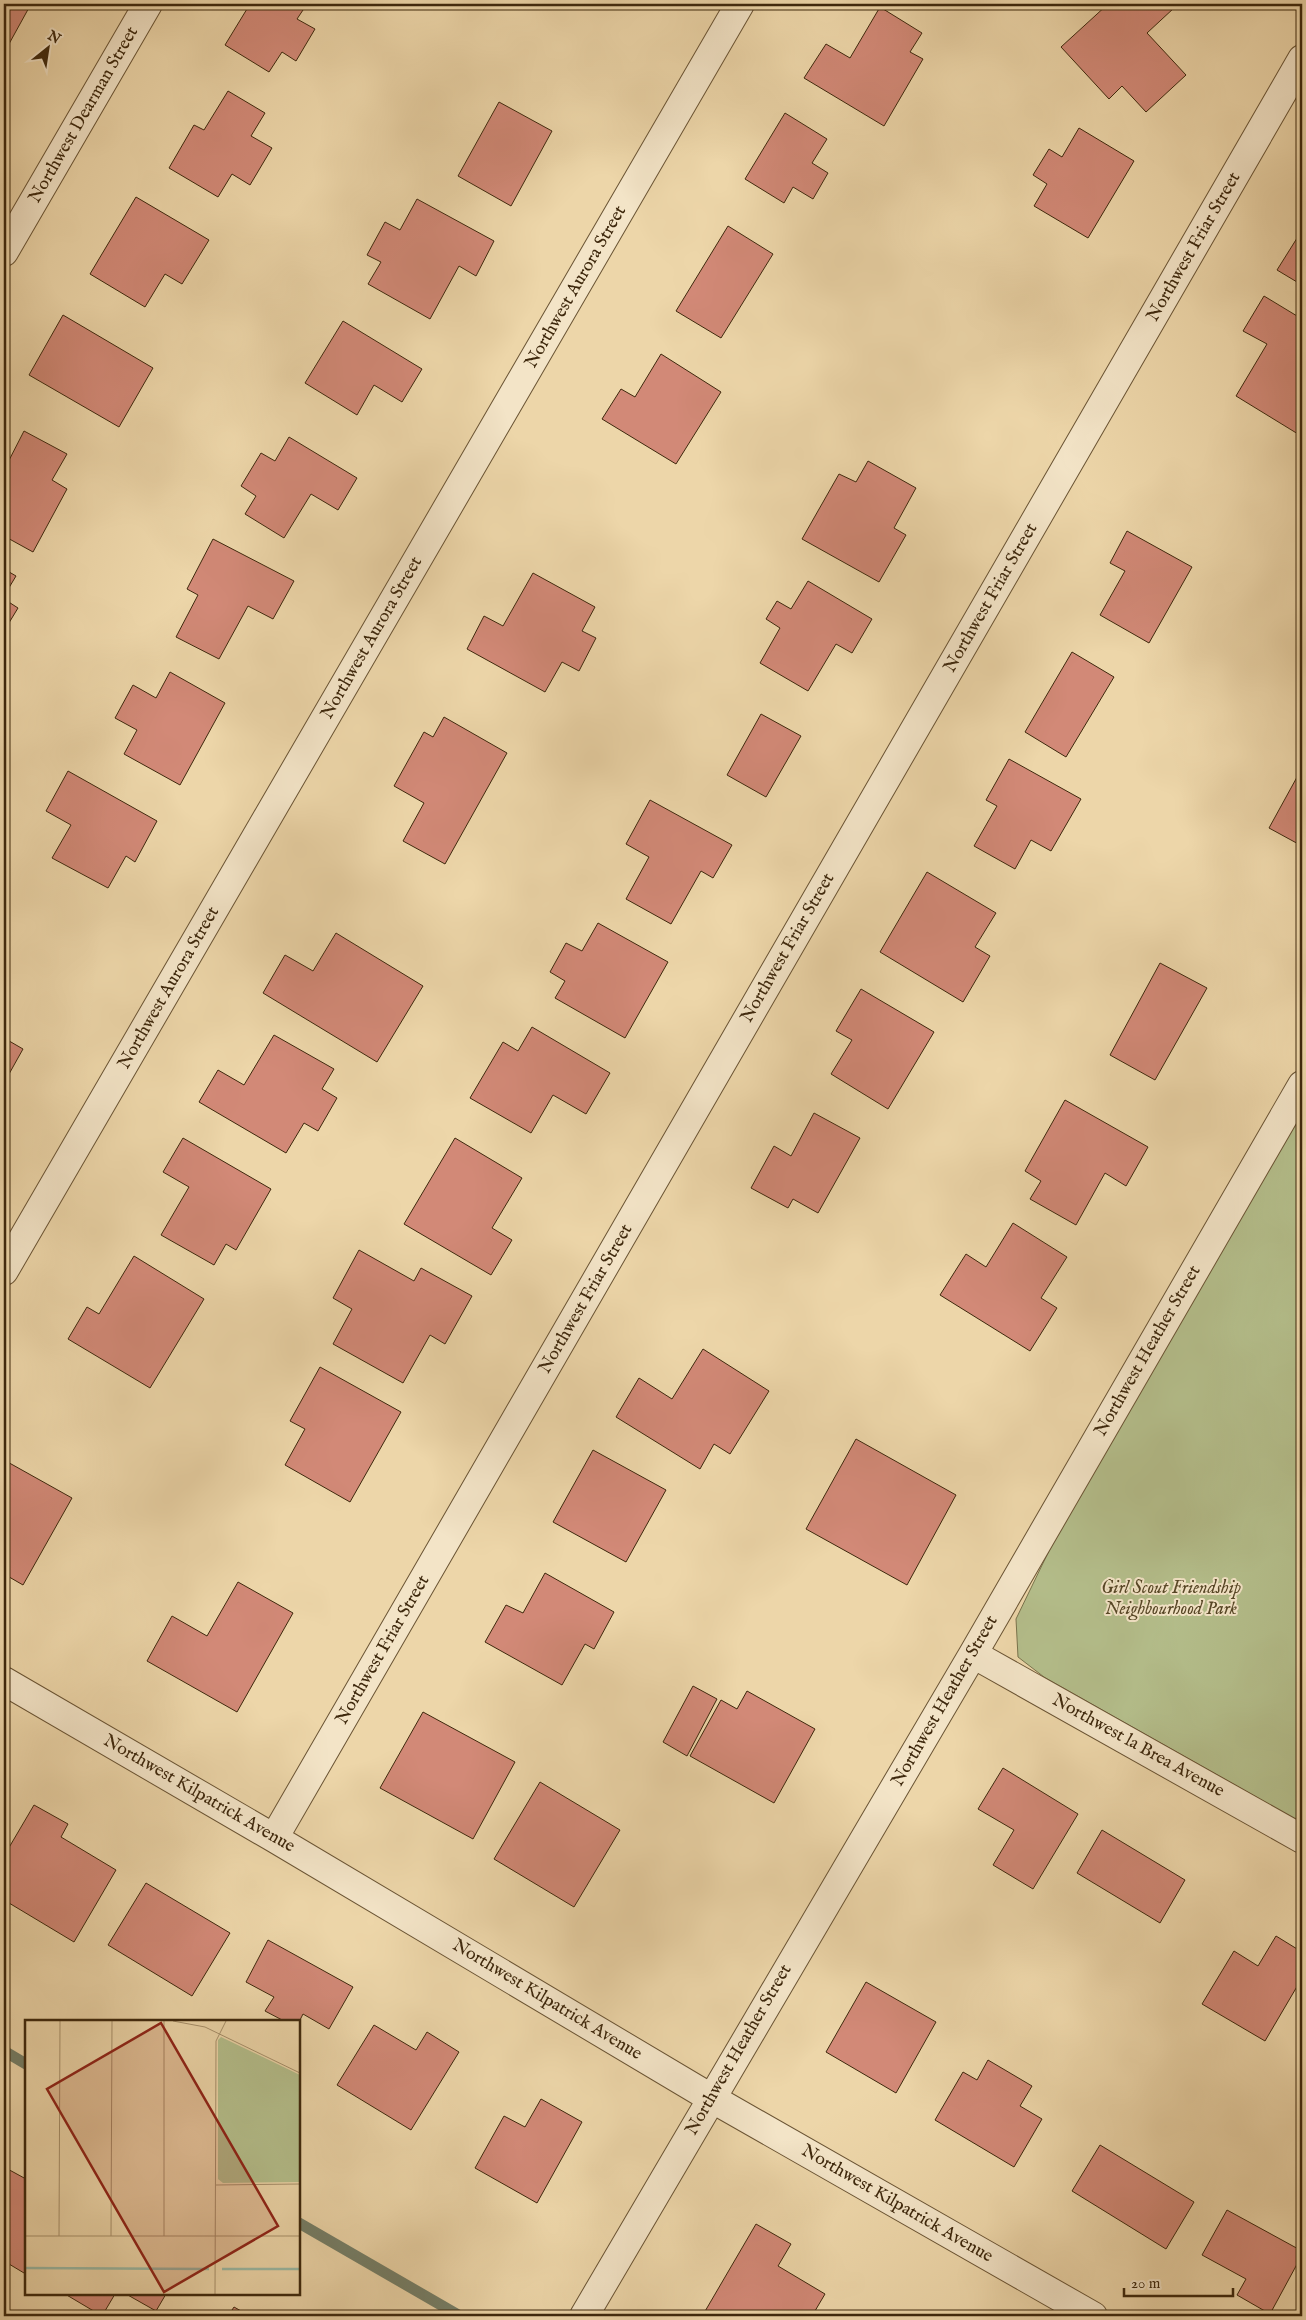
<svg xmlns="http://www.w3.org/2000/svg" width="1306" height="2320" viewBox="0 0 1306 2320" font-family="'IM FELL English',serif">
<rect width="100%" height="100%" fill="#edd6a9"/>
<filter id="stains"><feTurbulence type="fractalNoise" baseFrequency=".004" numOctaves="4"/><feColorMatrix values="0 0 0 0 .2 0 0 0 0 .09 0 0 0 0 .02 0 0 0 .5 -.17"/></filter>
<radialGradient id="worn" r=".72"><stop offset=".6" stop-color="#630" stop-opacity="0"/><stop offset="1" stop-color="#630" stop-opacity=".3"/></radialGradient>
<path fill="#b4be8b" stroke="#79734c" d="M1302 1110V1823L1044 1677 1018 1657 1016 1619 1060 1528Z"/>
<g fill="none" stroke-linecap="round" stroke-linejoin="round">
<path stroke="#757f68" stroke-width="11" d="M4 2051 26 2064
M299 2223 460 2316"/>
</g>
<path fill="#d28977" stroke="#3e280d" d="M4 4H31L4 53Z
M250 4H307L297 19 315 29 296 61 282 52 269 72 225 45Z
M1108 4H1171L1174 8 1147 33 1186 75 1146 112 1122 86 1109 99 1061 47Z
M880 7 922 33 910 52 923 59 884 126 804 78 826 44 850 58Z
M228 91 265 113 251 136 272 148 250 185 232 174 218 197 169 168 194 125 204 130Z
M499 102 552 131 511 206 458 176Z
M785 113 827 139 812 163 828 173 813 199 793 187 784 203 745 179Z
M1079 128 1134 161 1088 238 1034 206 1047 184 1033 175 1049 149 1062 157Z
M136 197 209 240 182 284 165 274 145 307 90 274Z
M417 199 494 241 476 276 459 266 430 319 368 284 381 262 367 255 385 222 400 230Z
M728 226 773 254 721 338 676 311Z
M1299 235 1302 236V285L1277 270Z
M1264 296 1302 319V427L1298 434 1236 396 1267 344 1243 331Z
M63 315 153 368 119 427 29 375Z
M343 321 422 369 402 402 374 385 357 415 305 383Z
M661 354 721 392 676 464 602 419 621 389 635 397Z
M24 431 67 454 52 480 67 489 33 552 4 536V470Z
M289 437 357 478 338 510 311 494 284 538 245 514 256 496 241 486 261 453 275 461Z
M868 461 916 488 894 528 906 535 879 582 802 539 839 474 856 482Z
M1127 531 1192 567 1149 643 1100 615 1125 571 1110 563Z
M213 539 294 581 273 619 248 606 219 659 176 637 198 595 187 589Z
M4 569 16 576 4 596Z
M533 573 595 607 582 631 596 638 579 671 562 662 545 692 467 649 484 616 503 626Z
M808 581 872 619 852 653 836 644 808 691 760 663 780 628 766 619 777 601 791 609Z
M4 599 18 608 4 631Z
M1072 652 1114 677 1066 757 1025 732Z
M170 672 225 703 180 785 124 754 137 730 115 718 133 685 156 698Z
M761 714 801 736 766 797 727 775Z
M444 717 507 753 445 864 403 841 424 803 394 786 424 732 433 737Z
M1009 759 1081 799 1051 851 1031 840 1015 869 974 846 997 806 986 800Z
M1302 768V846L1269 828Z
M68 771 157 821 135 862 126 856 108 888 52 858 71 825 46 811Z
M650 800 732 845 713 878 701 871 671 924 626 899 649 857 626 844Z
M927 872 996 913 975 947 990 956 963 1002 880 952Z
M598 923 668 962 625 1038 555 998 565 981 550 972 566 943 582 951Z
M336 933 423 986 377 1062 263 993 285 955 313 971Z
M1160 963 1207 988 1155 1080 1110 1055Z
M861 989 934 1032 888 1109 831 1074 852 1040 836 1031Z
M532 1027 610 1073 586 1114 553 1095 531 1133 470 1098 503 1042 518 1051Z
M274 1035 334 1069 322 1089 337 1098 318 1131 304 1123 286 1153 199 1102 218 1070 244 1085Z
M4 1038 23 1049 4 1083Z
M1065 1100 1148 1147 1126 1186 1105 1173 1076 1225 1030 1199 1041 1181 1025 1171Z
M814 1113 860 1138 818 1213 793 1199 788 1208 751 1188 774 1146 791 1156Z
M183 1138 271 1189 236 1250 226 1244 214 1265 161 1235 189 1187 163 1172Z
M455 1138 522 1178 492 1228 512 1240 491 1275 404 1224Z
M1013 1223 1067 1257 1041 1298 1057 1308 1030 1351 940 1295 966 1254 986 1267Z
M359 1250 414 1281 421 1268 472 1296 445 1344 430 1335 403 1383 333 1344 352 1309 333 1298Z
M134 1256 204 1299 150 1388 68 1339 87 1307 99 1314Z
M703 1349 769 1391 730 1454 714 1444 700 1469 616 1417 639 1378 672 1399Z
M320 1367 401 1412 350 1502 285 1465 305 1429 290 1421Z
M856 1439 956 1495 907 1585 806 1529Z
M593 1450 666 1490 626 1562 553 1522Z
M4 1460 72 1498 23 1585 4 1574Z
M545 1573 614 1612 594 1649 585 1644 562 1685 485 1642 506 1605 523 1613Z
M238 1582 293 1613 237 1712 147 1661 172 1616 207 1636Z
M693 1686 717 1699 687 1756 663 1742Z
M747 1691 815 1729 774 1803 690 1756 721 1700 737 1709Z
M423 1712 515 1762 473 1839 380 1788Z
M1003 1768 1078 1814 1033 1889 993 1865 1014 1830 978 1809Z
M540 1782 620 1830 574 1907 494 1859Z
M34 1805 68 1824 61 1837 116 1870 74 1942 4 1900V1856Z
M1102 1830 1185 1880 1160 1923 1077 1873Z
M146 1883 230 1933 192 1996 108 1945Z
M1276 1936 1302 1952V1978L1265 2041 1202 2004 1234 1951 1258 1966Z
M268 1940 353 1987 329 2029 303 2014 299 2022 284 2021 265 2011 274 1997 246 1982Z
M866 1982 936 2022 896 2093 826 2052Z
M374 2025 416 2050 427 2032 459 2052 411 2130 337 2085Z
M988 2060 1032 2086 1020 2106 1042 2119 1014 2167 935 2120 963 2072 977 2080Z
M541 2099 582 2122 537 2203 475 2168 504 2116 525 2127Z
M1100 2145 1194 2202 1166 2249 1072 2191Z
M4 2167 26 2179V2270L24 2273 4 2261Z
M1227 2210 1302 2251V2255L1270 2314 1237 2295 1246 2279 1202 2255Z
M756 2224 791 2244 778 2266 825 2294 812 2316H710L704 2313Z
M65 2294H115L102 2316Z
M126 2294H166L156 2311Z
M234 2307 250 2316H228Z"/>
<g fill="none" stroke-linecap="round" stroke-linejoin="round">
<defs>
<path id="minor" d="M4 252 148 4
M4 1271 740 4
M973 1654 1302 1839
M4 1681 274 1838 711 2098 1093 2316
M274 1838 1302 59
M584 2316 973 1654 1302 1085"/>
</defs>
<use href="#minor" stroke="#6a5434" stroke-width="30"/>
<use href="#minor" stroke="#f3e4c7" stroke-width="28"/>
</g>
<g text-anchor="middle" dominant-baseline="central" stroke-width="4" stroke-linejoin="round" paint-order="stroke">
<g font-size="18" fill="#3e280d" stroke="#f3e4c7">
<text transform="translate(84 115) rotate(-60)">Northwest Dearman Street</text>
<text transform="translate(1194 247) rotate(-60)">Northwest Friar Street</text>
<text transform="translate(576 287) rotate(-60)">Northwest Aurora Street</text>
<text transform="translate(991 598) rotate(-60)">Northwest Friar Street</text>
<text transform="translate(372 638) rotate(-60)">Northwest Aurora Street</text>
<text transform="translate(788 948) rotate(-60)">Northwest Friar Street</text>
<text transform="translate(169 988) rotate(-60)">Northwest Aurora Street</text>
<text transform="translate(586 1299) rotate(-60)">Northwest Friar Street</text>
<text transform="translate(1148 1351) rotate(-60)">Northwest Heather Street</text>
<text transform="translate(383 1650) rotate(-60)">Northwest Friar Street</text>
<text transform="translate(945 1701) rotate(-60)">Northwest Heather Street</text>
<text transform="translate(1138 1746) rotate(29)">Northwest la Brea Avenue</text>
<text transform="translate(199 1794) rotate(30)">Northwest Kilpatrick Avenue</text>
<text transform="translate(547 2000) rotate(31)">Northwest Kilpatrick Avenue</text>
<text transform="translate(739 2050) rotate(-60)">Northwest Heather Street</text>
<text transform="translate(897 2204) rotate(30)">Northwest Kilpatrick Avenue</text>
</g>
<g font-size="18" font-style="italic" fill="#564626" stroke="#f3e4c7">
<text x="1171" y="1588">Girl Scout Friendship<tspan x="1171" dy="21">Neighbourhood Park</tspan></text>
</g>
</g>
<g transform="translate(25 2020)">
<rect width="275" height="275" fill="#edd6a9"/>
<path d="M196 17 275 55V162L198 163 193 159V20Z" fill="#b4be8b"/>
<path fill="none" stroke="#9ab9a4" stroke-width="2.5" d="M0 248 184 249M197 249H275"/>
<path fill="none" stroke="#a7906b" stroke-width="1" d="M148 1 180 7 275 53M191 165 275 164M0 216H275M34 216 35 1M86 216 87 1M139 216V1M190 274 191 21 201 1"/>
<path fill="#8f2418" fill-opacity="0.15" stroke="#8f2418" stroke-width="2.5" d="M136 3 253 206 139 272 22 69Z"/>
<rect width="275" height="275" fill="none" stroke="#3e280d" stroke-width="2.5"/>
</g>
<rect width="1306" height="2320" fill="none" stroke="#edd6a9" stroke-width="20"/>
<rect x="5" y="5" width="1296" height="2310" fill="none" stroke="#3e280d" stroke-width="2.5"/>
<rect x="10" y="10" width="1286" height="2300" fill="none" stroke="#3e280d"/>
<g transform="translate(48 48) rotate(30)" stroke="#f3e4c7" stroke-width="4" paint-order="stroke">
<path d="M0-4L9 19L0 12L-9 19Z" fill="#3e280d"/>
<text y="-8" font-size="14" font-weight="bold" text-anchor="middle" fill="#3e280d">N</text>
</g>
<path d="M1124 2288v8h109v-8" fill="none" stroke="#3e280d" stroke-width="2.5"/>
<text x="1131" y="2288" font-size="15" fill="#3e280d" stroke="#f3e4c7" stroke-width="4" paint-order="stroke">20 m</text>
<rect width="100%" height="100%" filter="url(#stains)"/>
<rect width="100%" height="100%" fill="url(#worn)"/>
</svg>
